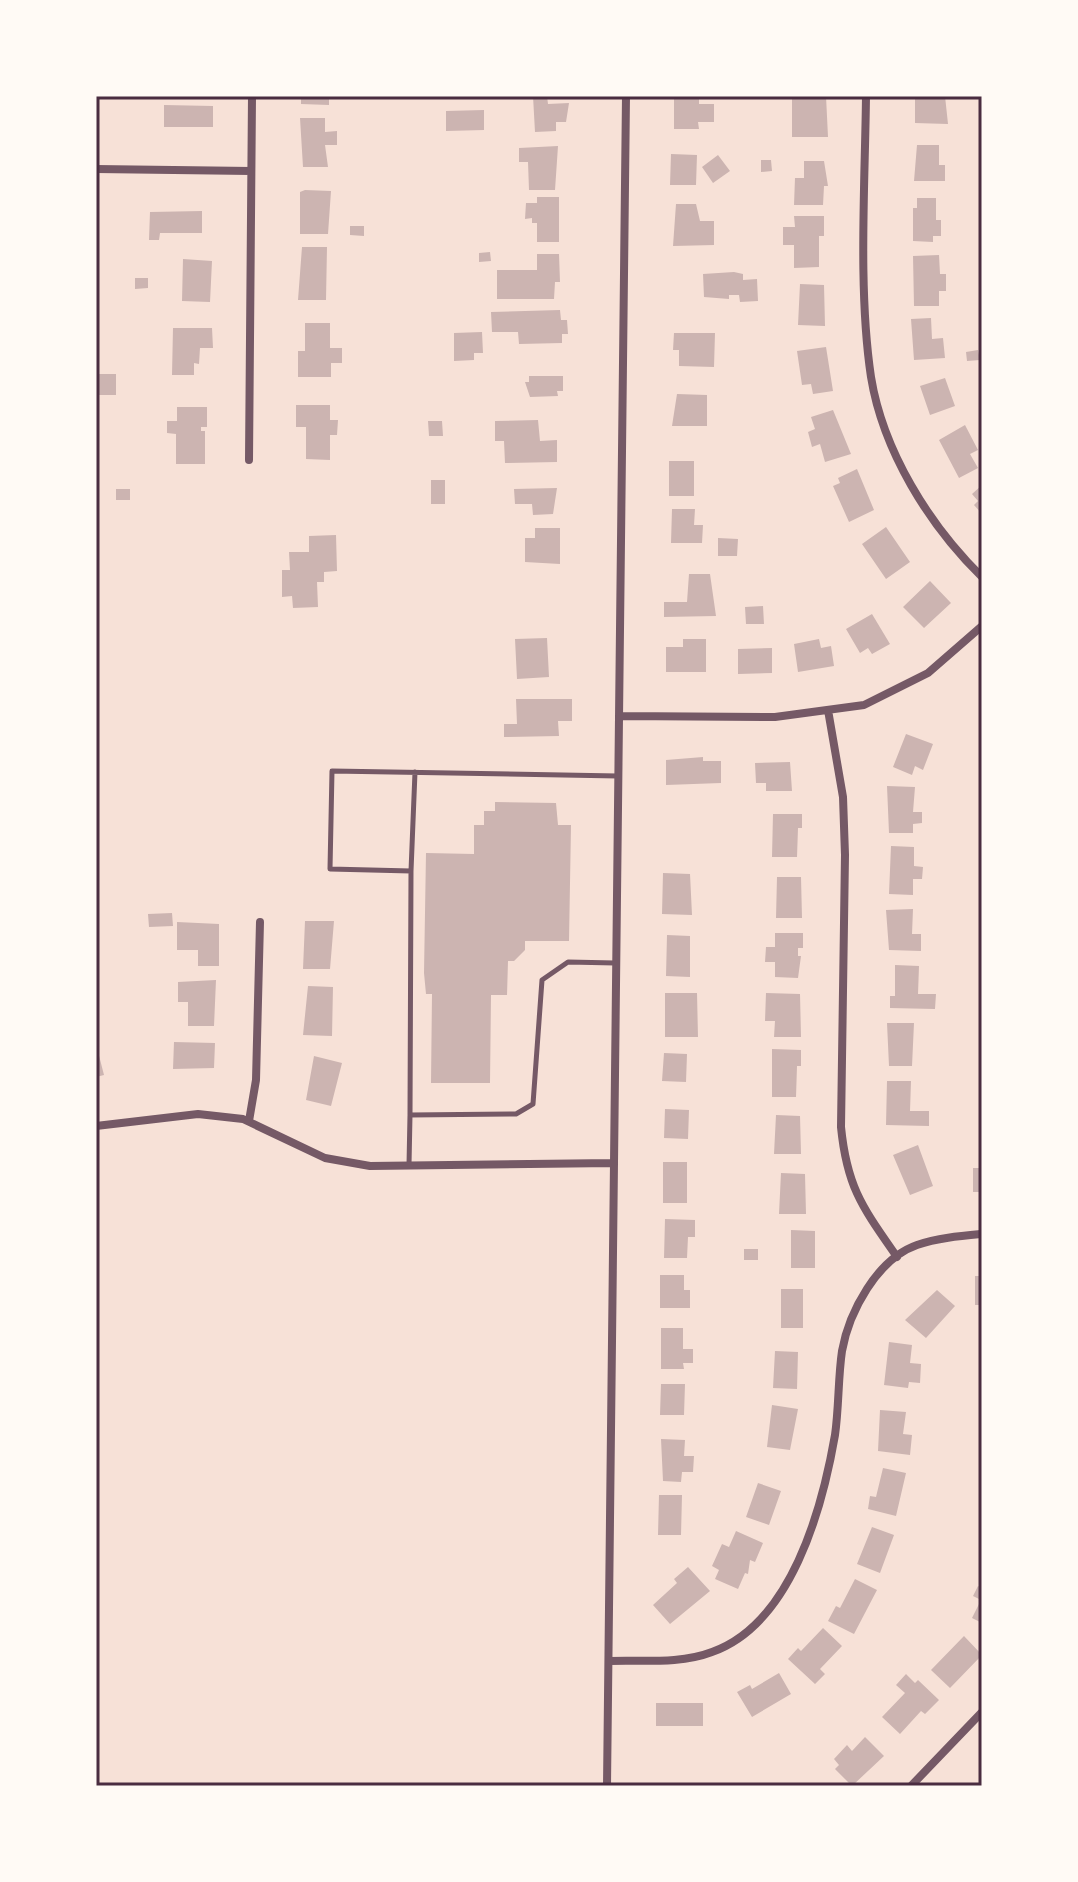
<svg xmlns="http://www.w3.org/2000/svg" width="1078" height="1882" viewBox="0 0 1078 1882" font-family="Rubik,sans-serif">
<rect width="100%" height="100%" fill="#f7e1d7"/>
<path fill="#ccb4b1" d="M301 96H329V105L301 104Z
M533 96H547L548 104 569 103 566 122H556V131L535 132Z
M674 96H699V104H714V122H698L699 129H674Z
M792 96H826L828 137H792Z
M915 96H945L948 124 915 123Z
M164 105 213 106V127H164Z
M484 110V130L446 131V111Z
M300 118H325V132L337 131V145H325L328 167H303Z
M917 145H939V165H945V181H914Z
M558 146 555 190H529L528 162H519V148Z
M671 154 697 155 696 185H670Z
M718 155 730 171 713 183 702 167Z
M761 160H771L772 171 761 172Z
M804 161H824L828 186H824L823 205H794L795 178H804Z
M305 190 331 191 328 234H300V192Z
M537 197H559V242H537V223H532V218L525 219 526 203H537Z
M917 198H936V220H941V236H933V242L913 241V208H917Z
M676 204H696L700 221H714V245L673 246Z
M202 211V233H160L159 240H149L150 212Z
M794 216H824V236H819V267L794 268V245H783V227H795Z
M350 226H364V236L350 235Z
M302 247H327L326 300H298Z
M490 252 491 261 479 262V253Z
M537 254H559L560 282H555L554 299H497V270H537Z
M939 255 940 274H946V291H939V306H914L913 256Z
M183 259 212 261 210 302 182 301Z
M734 272 743 274V280L757 279 758 301 740 302 739 295H729V299L704 297 703 274Z
M135 278H148V288L135 289Z
M800 284 824 285 825 326 798 325Z
M560 310 561 320H567L568 334H562V343L519 344 518 332H492L491 312Z
M931 318 932 339 943 338 945 358 914 360 911 319Z
M305 323H330V348H342V363H331V377H298V351H305Z
M173 328H212L213 348H200L199 364 194 363V375H172Z
M482 332 483 353H474V360L454 361V333Z
M674 333H715L714 367 679 366V350H673Z
M826 347 833 391 813 394 811 384 802 385 797 351Z
M978 350 980 360 967 361 966 352Z
M96 374H116V395H96Z
M529 376H563V391H557L558 396 530 397 525 382H529Z
M945 378 955 406 930 415 920 386Z
M677 394 707 395V426H672Z
M296 405H330V420H338L337 435H330V460L306 459V427H296Z
M177 407H207V427H201V431H205V464H176V434L167 433V421H177Z
M833 410 851 454 825 462 820 444 812 447 808 432 815 429 811 417Z
M538 420 540 441 557 440V462L505 463 504 441H495V421Z
M428 421H442L443 436H429Z
M965 425 978 450 970 454 978 468 959 478 939 440Z
M669 461H694V496H669Z
M857 469 874 510 849 522 833 486 840 483 838 478Z
M431 480H445V504H431Z
M982 485V514L974 505 978 501 972 494Z
M557 488 553 514 533 515 532 504H515L514 489Z
M116 489H130V500H116Z
M672 509H695L694 525H703L702 543H671Z
M886 527 910 562 886 579 862 544Z
M535 528H560V564L525 562V538H535Z
M336 535 337 571 324 572V582H317L318 607 293 608 292 596 282 597V570H290L289 552H309V536Z
M718 538 738 539 737 556H718Z
M689 574H710L716 616 664 617V602H687Z
M930 581 951 603 924 628 903 607Z
M763 606 764 624H746L745 607Z
M872 614 890 644 872 654 868 648 860 653 846 629Z
M547 638 549 677 517 679 515 639Z
M683 639H706V672H666V647H683Z
M819 639 821 648 831 646 834 666 798 672 794 644Z
M772 648V673L738 674V649Z
M516 699H572V721H558L559 736 504 737V724H517Z
M906 734 933 744 923 770 915 766 912 775 893 767Z
M703 757V761H721V783L666 785V760Z
M790 762 792 791H766V783H756L755 763Z
M887 786 915 787 913 812H922V823L913 824V833H889Z
M495 802 556 803 558 825H571L569 941H525V950L514 961H508L507 995H491L490 1083H431L432 994H426L424 973 426 853 474 854V825H484V811H495Z
M773 814H802V828H798L797 857H772Z
M891 846 914 847V866L923 867 922 879H913V895L889 894Z
M663 873 690 874 692 915 662 914Z
M777 877H801L802 918H776Z
M913 909 912 934H921V951L889 950 886 910Z
M172 913 173 926 149 927 148 914Z
M305 921H334L330 969H303Z
M177 922 219 924V966H198V950H177Z
M775 933H803V948H798V956H801L798 978 775 977V962H765L766 947H775Z
M667 935 690 936V977L666 976Z
M895 965 919 966 918 994H936L935 1009 890 1008V996H895Z
M216 980 214 1026H188V1002H178V982Z
M308 986 333 987 332 1036 303 1035Z
M665 993H697L698 1037H665Z
M766 993 800 994 801 1037H774L775 1021H765Z
M887 1023H914L912 1066H889Z
M174 1042 215 1043 214 1068 173 1069Z
M96 1044 104 1075 96 1077Z
M772 1049 801 1050V1066H797L796 1097H772Z
M664 1053 687 1054 686 1082 662 1081Z
M314 1056 342 1063 331 1106 306 1100Z
M887 1081H911L910 1111H929V1126L886 1125Z
M665 1109 689 1110 688 1139 664 1138Z
M776 1115 800 1116 801 1154H774Z
M918 1145 933 1186 910 1195 893 1155Z
M663 1162H687V1203H663Z
M973 1168H982V1192H973Z
M781 1173 805 1174 806 1214H779Z
M665 1219 695 1220V1237H688L687 1258H664Z
M791 1230 815 1231V1268H791Z
M744 1249H758V1260H744Z
M660 1275H684V1290H690V1308H660Z
M975 1276H982V1305H975Z
M781 1289H803V1328H781Z
M937 1290 955 1306 926 1338 905 1320Z
M661 1328H683V1349H693V1363H683L684 1369H661Z
M889 1342 912 1345 910 1363 921 1364 920 1383 909 1382 908 1388 884 1385Z
M775 1351 798 1352 797 1389 773 1388Z
M661 1384H685L684 1415H660Z
M772 1405 798 1409 790 1450 767 1447Z
M880 1410 906 1412 903 1434 912 1435 910 1455 878 1451Z
M661 1439 685 1440 684 1456H694L693 1472H682L681 1482 663 1481Z
M883 1468 906 1473 896 1516 868 1509 870 1496 876 1497Z
M758 1483 781 1491 769 1525 746 1517Z
M659 1495H682L681 1535H658Z
M872 1527 894 1535 880 1573 857 1564Z
M736 1531 763 1543 755 1562 750 1560 748 1574 745 1573 738 1589 715 1579 719 1570 712 1566 722 1544 729 1547Z
M688 1567 710 1591 670 1624 653 1605 677 1583 674 1579Z
M855 1579 877 1590 854 1634 828 1621 836 1606 840 1608Z
M978 1586 982 1588V1623L972 1618 981 1600 973 1596Z
M823 1628 842 1646 820 1669 825 1674 815 1684 788 1659 798 1648 801 1651Z
M964 1636 982 1655 950 1688 931 1670Z
M779 1673 791 1694 752 1717 737 1692 750 1685 752 1689Z
M906 1674 915 1683 918 1680 939 1700 925 1714 921 1711 900 1734 882 1717 905 1693 896 1685Z
M656 1703H703V1726H656Z
M865 1737 884 1756 852 1786 835 1769 839 1765 834 1759 847 1745 852 1751Z"/>
<g fill="none" stroke-linecap="round" stroke-linejoin="round">
<path stroke="#755966" stroke-width="5" d="M411 871 415 772
M410 1115 411 871 330 869 332 771 618 776
M409 1165 410 1115 516 1114 533 1104 542 980 568 962 615 963"/>
<path stroke="#755966" stroke-width="8" d="M866 96C865 185 858 290 871 377 883 451 929 525 982 577
M96 169 251 171
M249 460 252 96
M828 710 843 797 845 855 841 1127C847 1188 863 1208 897 1257
M619 716 775 717 864 705 928 673 982 626
M249 1121 256 1080 260 922
M96 1126 198 1114 243 1119 325 1158 370 1166 613 1163
M610 1661C643 1660 681 1664 712 1652 791 1624 822 1510 835 1435 839 1407 838 1378 842 1351 849 1312 877 1259 917 1245 937 1238 960 1236 982 1234
M607 1786 626 96
M911 1786 982 1712"/>
</g>
<rect width="1078" height="1882" fill="none" stroke="#fffaf5" stroke-width="196"/>
<rect x="98" y="98" width="882" height="1686" fill="none" stroke="#4a2c40" stroke-width="3"/>
</svg>
